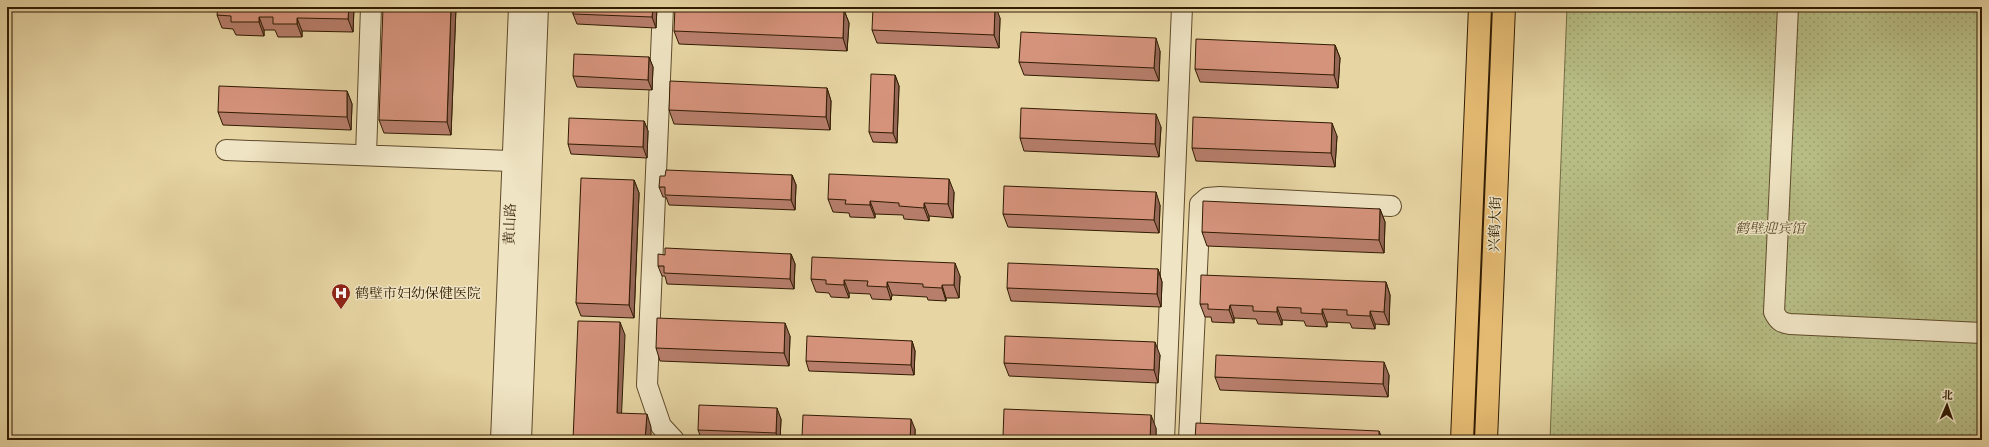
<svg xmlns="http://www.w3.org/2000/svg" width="1989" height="447" viewBox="0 0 1989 447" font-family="Cardo,'Noto Serif SC',serif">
<defs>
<pattern id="park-dots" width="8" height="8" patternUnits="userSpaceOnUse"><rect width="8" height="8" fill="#b7bd85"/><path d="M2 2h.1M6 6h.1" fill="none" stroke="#9ea271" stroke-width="1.8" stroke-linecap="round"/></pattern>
</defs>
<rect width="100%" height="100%" fill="#e7d5a4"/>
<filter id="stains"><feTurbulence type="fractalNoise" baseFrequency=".005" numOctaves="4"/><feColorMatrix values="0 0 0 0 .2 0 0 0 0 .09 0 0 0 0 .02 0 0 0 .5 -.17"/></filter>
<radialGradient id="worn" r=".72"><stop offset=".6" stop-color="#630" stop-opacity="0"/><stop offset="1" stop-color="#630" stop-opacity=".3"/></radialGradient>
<path fill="url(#park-dots)" stroke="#746c44" d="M1567 7H1982V440H1550Z"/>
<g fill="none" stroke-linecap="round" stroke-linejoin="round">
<defs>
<path id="minor" d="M663 7 647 385 661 426 674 440
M1788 7 1774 312C1778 320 1781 323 1790 324L1982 333
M226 150 512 161
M366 155 371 7
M501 440 519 7
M521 440 538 7
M1164 440 1182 7
M1189 440 1200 204 1207 198 1220 197 1391 206"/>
<path id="major" d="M1462 440 1480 7
M1486 440 1504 7"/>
</defs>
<use href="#minor" stroke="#5e4a2a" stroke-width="22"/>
<use href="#major" stroke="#311c02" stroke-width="24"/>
<use href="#minor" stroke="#efe4c4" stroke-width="20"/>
<use href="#major" stroke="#e4ba72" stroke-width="22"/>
</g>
<path fill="#b77e6b" stroke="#311c02" d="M354 7 353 32 302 31V37H278L275 30H264V36L236 35 233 29 222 28 217 15Z
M456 7 451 135 384 133 379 120Z
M574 7H657L656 28 577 24 573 14Z
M844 10 849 23 847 51 679 44 674 31Z
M1000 18 999 48 877 43 872 30Z
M1335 45 1340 58 1338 88 1200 82 1195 69Z
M1160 51 1159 81 1024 75 1019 62Z
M649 57 653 67 652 90 577 87 573 76Z
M895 75 899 86 897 143 873 142 869 132Z
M827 88 831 101 830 130 674 124 669 110Z
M347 91 352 104 351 130 223 125 218 112Z
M644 121 648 131 647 158 571 154 568 144Z
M1161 127 1159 157 1024 151 1020 138Z
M1337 136 1335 167 1196 161 1192 148Z
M792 175 796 185 795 210 669 205 666 197H663L659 187Z
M634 180 639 193 634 318 581 316 576 303Z
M954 192 953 218 929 216V221L904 219 903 215 875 214V218L850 217 849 213 833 212 828 199Z
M1160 205 1159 233 1008 227 1003 214Z
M1380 209 1385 222 1384 253 1207 246 1202 232Z
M791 254 795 264 794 289 667 284 665 276H662L658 266Z
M1158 269 1162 282 1161 307 1011 301 1007 288Z
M960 276 959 298H946V301L928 300 927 297 892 295 891 300 872 299 870 294 849 293V298L831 297 829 293 816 292 811 279Z
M1386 282 1390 295 1389 325 1375 324V329L1352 328 1350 323 1327 322V327L1306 326 1304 321 1282 320V325L1258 324 1256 319 1234 318V323L1212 322 1211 317H1205L1200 304Z
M790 336 789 366 660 361 656 348Z
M912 341 915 351 914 375 809 371 806 361Z
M1160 355 1158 383 1009 376 1004 363Z
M1389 375 1388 397 1220 390 1215 377Z
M781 419 780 440H702L698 430Z
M1156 428V440H1004L1003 437Z
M915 429V440H803L802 437Z"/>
<path fill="#956757" stroke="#311c02" d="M349 7H354L353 32 348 19Z
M451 7H456L451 135 447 122Z
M653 7H657L656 28 652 17Z
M995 7H996L1000 18 999 48 994 35Z
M844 10 849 23 847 51 843 38Z
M259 17 264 30V36L259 22Z
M297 18 302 31V37L297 24Z
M1156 38 1160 51 1159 81 1154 68Z
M1335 45 1340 58 1338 88 1334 75Z
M649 57 653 67 652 90 648 80Z
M895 75 899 86 897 143 893 133Z
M827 88 831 101 830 130 826 117Z
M347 91 352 104 351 130 347 117Z
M1156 114 1161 127 1159 157 1155 144Z
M644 121 648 131 647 158 643 147Z
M1332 123 1337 136 1335 167 1331 153Z
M792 175 796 185 795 210 791 200Z
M949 179 954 192 953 218 948 204Z
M634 180 639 193 634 318 629 305Z
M1156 192 1160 205 1159 233 1154 220Z
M870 201 875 214V218L870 205Z
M924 203 929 216V221L924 208Z
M1380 209 1385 222 1384 253 1379 240Z
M791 254 795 264 794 289 790 279Z
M955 263 960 276 959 298 954 285Z
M1158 269 1162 282 1161 307 1157 294Z
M844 280 849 293V298L844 285Z
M887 282 892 295 891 300 887 287Z
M1386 282 1390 295 1389 325 1384 312Z
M942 285 946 298V301L942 288Z
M1230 305 1234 318V323L1229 310Z
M1277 307 1282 320V325L1277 312Z
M1322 309 1327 322V327L1322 314Z
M1370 311 1375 324V329L1370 316Z
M620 322 625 335 621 426 617 413Z
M785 323 790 336 789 366 784 353Z
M912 341 915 351 914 375 911 365Z
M1155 342 1160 355 1158 383 1154 370Z
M1384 362 1389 375 1388 397 1383 384Z
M777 408 781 419 780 440H779L776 433Z
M647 414 651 427V440H645Z
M1151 415 1156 428V440H1150Z
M911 419 915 429V440H910Z
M1379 431 1383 440H1379Z"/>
<path fill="#d5937c" stroke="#311c02" d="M218 7H349L348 19 297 18V24H273V17H259V22H231V16L217 15Z
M383 7H451L447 122 379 120Z
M574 7H653L652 17 573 14Z
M675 7H765L844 10 843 38 674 31Z
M873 7H995L994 35 872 30Z
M1021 32 1156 38 1154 68 1019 62Z
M1196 39 1335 45 1334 75 1195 69Z
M574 54 649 57 648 80 573 76Z
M871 74 895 75 893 133 869 132Z
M670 81 827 88 826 117 669 110Z
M219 86 347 91V117L218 112Z
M1021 108 1156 114 1155 144 1020 138Z
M1193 117 1332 123 1331 153 1192 148Z
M569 118 644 121 643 147 568 144Z
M666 170 792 175 791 200 665 195V187H659L660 176H665Z
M829 174 949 179 948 204 924 203V208L899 206V203L870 201V205L845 204 846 200 828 199Z
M581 178 634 180 629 305 576 303Z
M1004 186 1156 192 1154 220 1003 214Z
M1203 201 1380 209 1379 240 1202 232Z
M665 248 791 254 790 279 664 273V266H658V254L665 255Z
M812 257 955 263 954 285H942V288L923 287V284L887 282V287L867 286 868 281 844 280V285L826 284V280L811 279Z
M1008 263 1158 269 1157 294 1007 288Z
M1201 275 1386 282 1384 312 1370 311V316L1347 315V310L1322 309V314L1301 313V308L1277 307V312L1253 311V306L1230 305 1229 310 1208 309V304H1200Z
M657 318 785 323 784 353 656 348Z
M578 321 620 322 617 413 647 414 645 440H573Z
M807 336 912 341 911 365 806 361Z
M1005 336 1155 342 1154 370 1004 363Z
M1216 355 1384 362 1383 384 1215 377Z
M699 405 777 408 776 433 698 430Z
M1004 409 1151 415 1150 440H1083L1003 437Z
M803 415 911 419 910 440H874L802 437Z
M1196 423 1379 431V440H1195Z"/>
<defs>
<symbol id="hospital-pin" viewBox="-11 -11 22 30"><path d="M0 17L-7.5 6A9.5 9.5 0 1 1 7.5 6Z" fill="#8f2418" stroke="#efe4c4"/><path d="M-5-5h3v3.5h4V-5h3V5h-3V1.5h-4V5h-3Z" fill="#fff"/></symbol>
</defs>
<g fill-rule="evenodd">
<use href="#hospital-pin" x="330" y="282" width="22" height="30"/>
</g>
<g text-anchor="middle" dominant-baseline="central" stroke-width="3" stroke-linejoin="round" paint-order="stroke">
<g font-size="14" fill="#311c02" stroke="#efe4c4">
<text transform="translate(510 224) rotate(-88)">黄山路</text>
<text transform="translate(1495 224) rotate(-88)">兴鹤大街</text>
</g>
<g font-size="14" font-style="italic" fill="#594c29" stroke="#efe4c4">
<text x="1770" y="228">鹤壁迎宾馆</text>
</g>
<g font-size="14" fill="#311c02" stroke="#efe4c4" text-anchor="start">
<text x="355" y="293">鹤壁市妇幼保健医院</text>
</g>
</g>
<rect width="1989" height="447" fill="none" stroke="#e7d5a4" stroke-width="24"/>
<rect x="8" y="8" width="1973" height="431" fill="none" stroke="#311c02" stroke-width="2"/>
<rect x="12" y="12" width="1965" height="423" fill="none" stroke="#311c02"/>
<g transform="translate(1947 405) rotate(2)" stroke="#efe4c4" stroke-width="3" paint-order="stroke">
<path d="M0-3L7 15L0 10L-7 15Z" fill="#311c02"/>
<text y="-6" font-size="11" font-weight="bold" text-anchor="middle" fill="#311c02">北</text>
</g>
<rect width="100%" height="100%" filter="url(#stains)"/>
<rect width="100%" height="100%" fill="url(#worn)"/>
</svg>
